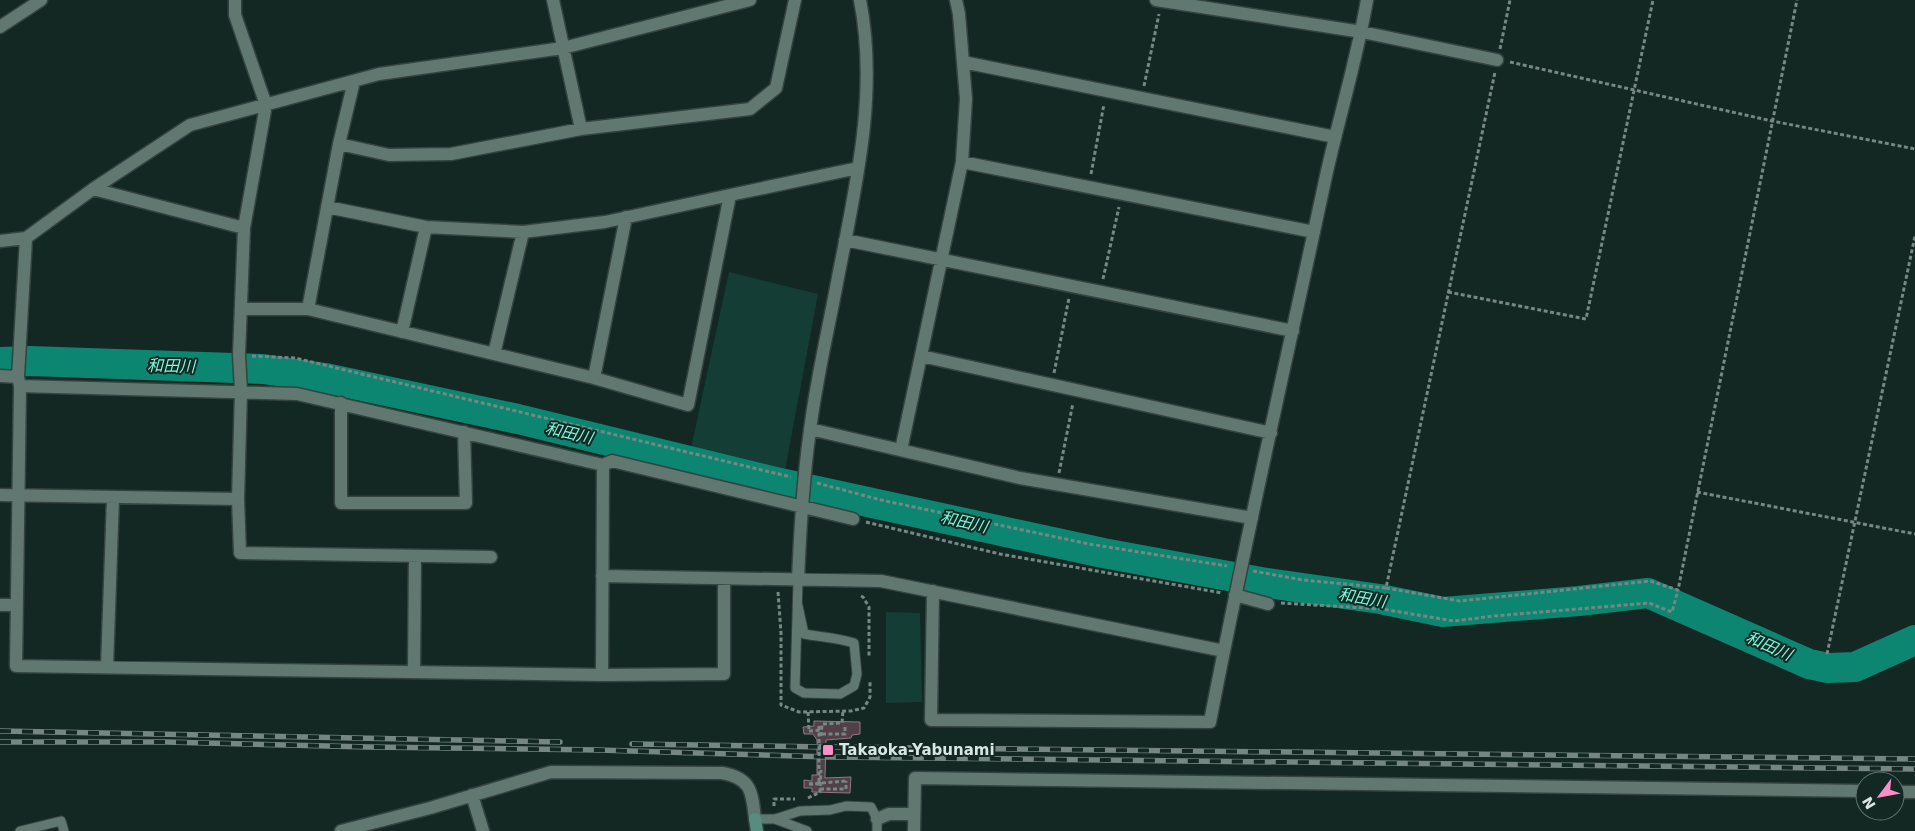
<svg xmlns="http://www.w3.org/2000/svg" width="1915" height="831" viewBox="0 0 1915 831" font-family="'DejaVu Sans','Noto Sans JP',sans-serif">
<rect width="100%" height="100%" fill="#132723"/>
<path fill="#143e35" d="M729 272 818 294 785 470 691 448Z
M886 612 920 613 922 702 886 703Z"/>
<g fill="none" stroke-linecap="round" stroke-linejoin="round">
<path stroke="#0c8571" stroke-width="30" d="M0 362 30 361 263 369 325 378 518 419 780 483 1103 553 1261 582 1380 599 1443 612 1579 601 1648 593 1809 664 1828 668 1855 667 1915 640"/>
</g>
<path fill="#524049" stroke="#8e7983" d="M814 721 860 722V734L852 735 851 738 826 740 825 778 851 777 850 793 812 792V788H804V780L812 781V775H817V740L813 734H804L803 727 814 726Z"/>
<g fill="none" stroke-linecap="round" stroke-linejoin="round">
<defs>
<path id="service" d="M798 606 804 634C821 637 838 638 854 643L857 674 854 686 840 694 804 693 795 688 798 581
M755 819H775L807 831
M775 819 800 811 830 810 846 806 871 807 877 819V831
M20 831 61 821 64 831"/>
<path id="minor" d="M235 0V15L266 105 244 228 239 355 241 391 238 499 240 553 491 557
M553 0 581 129
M1156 0 1362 32 1497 60
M0 27 41 0
M963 62 1335 137
M354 81 339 144 389 155 451 154 581 129 750 109 776 88 795 0
M962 162 1314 232
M93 189 244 228
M730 195 858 168
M327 207 426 227 523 232 605 222 730 195 688 405 594 378 308 309 339 144
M845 240 1293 331
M0 241 26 238
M241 309H308
M402 332 426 227
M494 354 523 232
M921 356 1271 433
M0 376 18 377 20 386 297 394 603 465 612 461 853 519
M18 377 26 238 93 189 190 125 379 74 563 48 750 0
M594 378 626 217
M20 386 16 666 602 675 724 674V579
M341 403V503H466L464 432
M810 429 1020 478 1252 518
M901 450 962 162 966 99 959 14 956 0
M0 495 238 499
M602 576 881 581 1224 651
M798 581C800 530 803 480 810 430 816 382 827 335 836 288 854 193 879 96 860 0
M933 591 931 720 1210 722C1245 539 1287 358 1326 176 1339 117 1357 59 1367 0
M1235 595 1268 604
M0 605H16
M107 667 113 497
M414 671 415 556
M602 675 603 465
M1895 792H1915
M472 795 483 831
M877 819 889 814H914
M341 831 430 808 551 772 722 773C752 778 752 793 755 819
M914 831 915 778 1865 791"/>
<path id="secondary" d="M755 819 757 831"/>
</defs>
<use href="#service" stroke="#344340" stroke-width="11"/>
<use href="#minor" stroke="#344340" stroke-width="15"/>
<use href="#secondary" stroke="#344340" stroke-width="15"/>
<path stroke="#778783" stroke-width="3" stroke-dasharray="4 2.5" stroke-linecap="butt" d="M1500 49 1510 0
M1510 62 1772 121 1915 149
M1144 86 1159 14
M1091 174 1104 104
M1103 279 1119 207
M1448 292 1586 319 1653 0
M252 356 295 358 791 477
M1054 373 1069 298
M1059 473 1073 403
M817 483 881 500 1089 544 1227 566
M1697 492 1915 534
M866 522 1000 554 1222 593
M1253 571 1303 580 1386 588 1495 72
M1386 588 1460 601 1650 581 1678 590 1797 0
M778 592 781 633V705L799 712 851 711 864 708 870 697V680
M861 596 863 597 869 607V657
M1281 603 1382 609 1454 621 1494 616 1649 603 1672 612 1678 590
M1827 654 1915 236
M808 712 809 731
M809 731 822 730
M822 734H845V726
M821 736 822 724 842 723 843 711
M809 784H820
M820 789H846V781
M808 798 820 792 821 770
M774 806V799H795"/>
<use href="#service" stroke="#617871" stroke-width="9"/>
<use href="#minor" stroke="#617871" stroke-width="12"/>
<use href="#secondary" stroke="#578d81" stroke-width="12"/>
<defs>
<path id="rail" d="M0 731 560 742
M0 742H166L368 747 598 750 829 757 1915 769
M632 744 829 747 1915 759"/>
</defs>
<use href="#rail" stroke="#768683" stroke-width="5.5"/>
<use href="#rail" stroke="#132723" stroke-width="4" stroke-dasharray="11" stroke-linecap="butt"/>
<path stroke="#778783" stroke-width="3" stroke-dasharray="4 2.5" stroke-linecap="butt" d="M819 782V726
M809 784 846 781"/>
</g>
<rect fill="#fa8fc8" stroke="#132723" stroke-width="2" x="822" y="744" width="12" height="12" rx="2.5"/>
<g text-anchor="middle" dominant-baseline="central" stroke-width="4" stroke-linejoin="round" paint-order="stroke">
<g font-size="15" font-weight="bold" fill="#dae6e3" stroke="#132723" text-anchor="start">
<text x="839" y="750">Takaoka-Yabunami</text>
</g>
<g font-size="16" font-style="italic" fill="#78fbde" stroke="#132723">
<text transform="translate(171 366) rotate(1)">和田川</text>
<text transform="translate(569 433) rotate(13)">和田川</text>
<text transform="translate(964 522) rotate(13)">和田川</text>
<text transform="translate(1362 598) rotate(10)">和田川</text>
<text transform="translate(1769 646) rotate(24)">和田川</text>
</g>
</g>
<g transform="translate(1880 796) rotate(238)"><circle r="24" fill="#132723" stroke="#637370"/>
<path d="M0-4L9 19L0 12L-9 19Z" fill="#fa8fc8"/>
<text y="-8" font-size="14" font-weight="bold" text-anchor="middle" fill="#dae6e3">N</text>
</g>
</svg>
